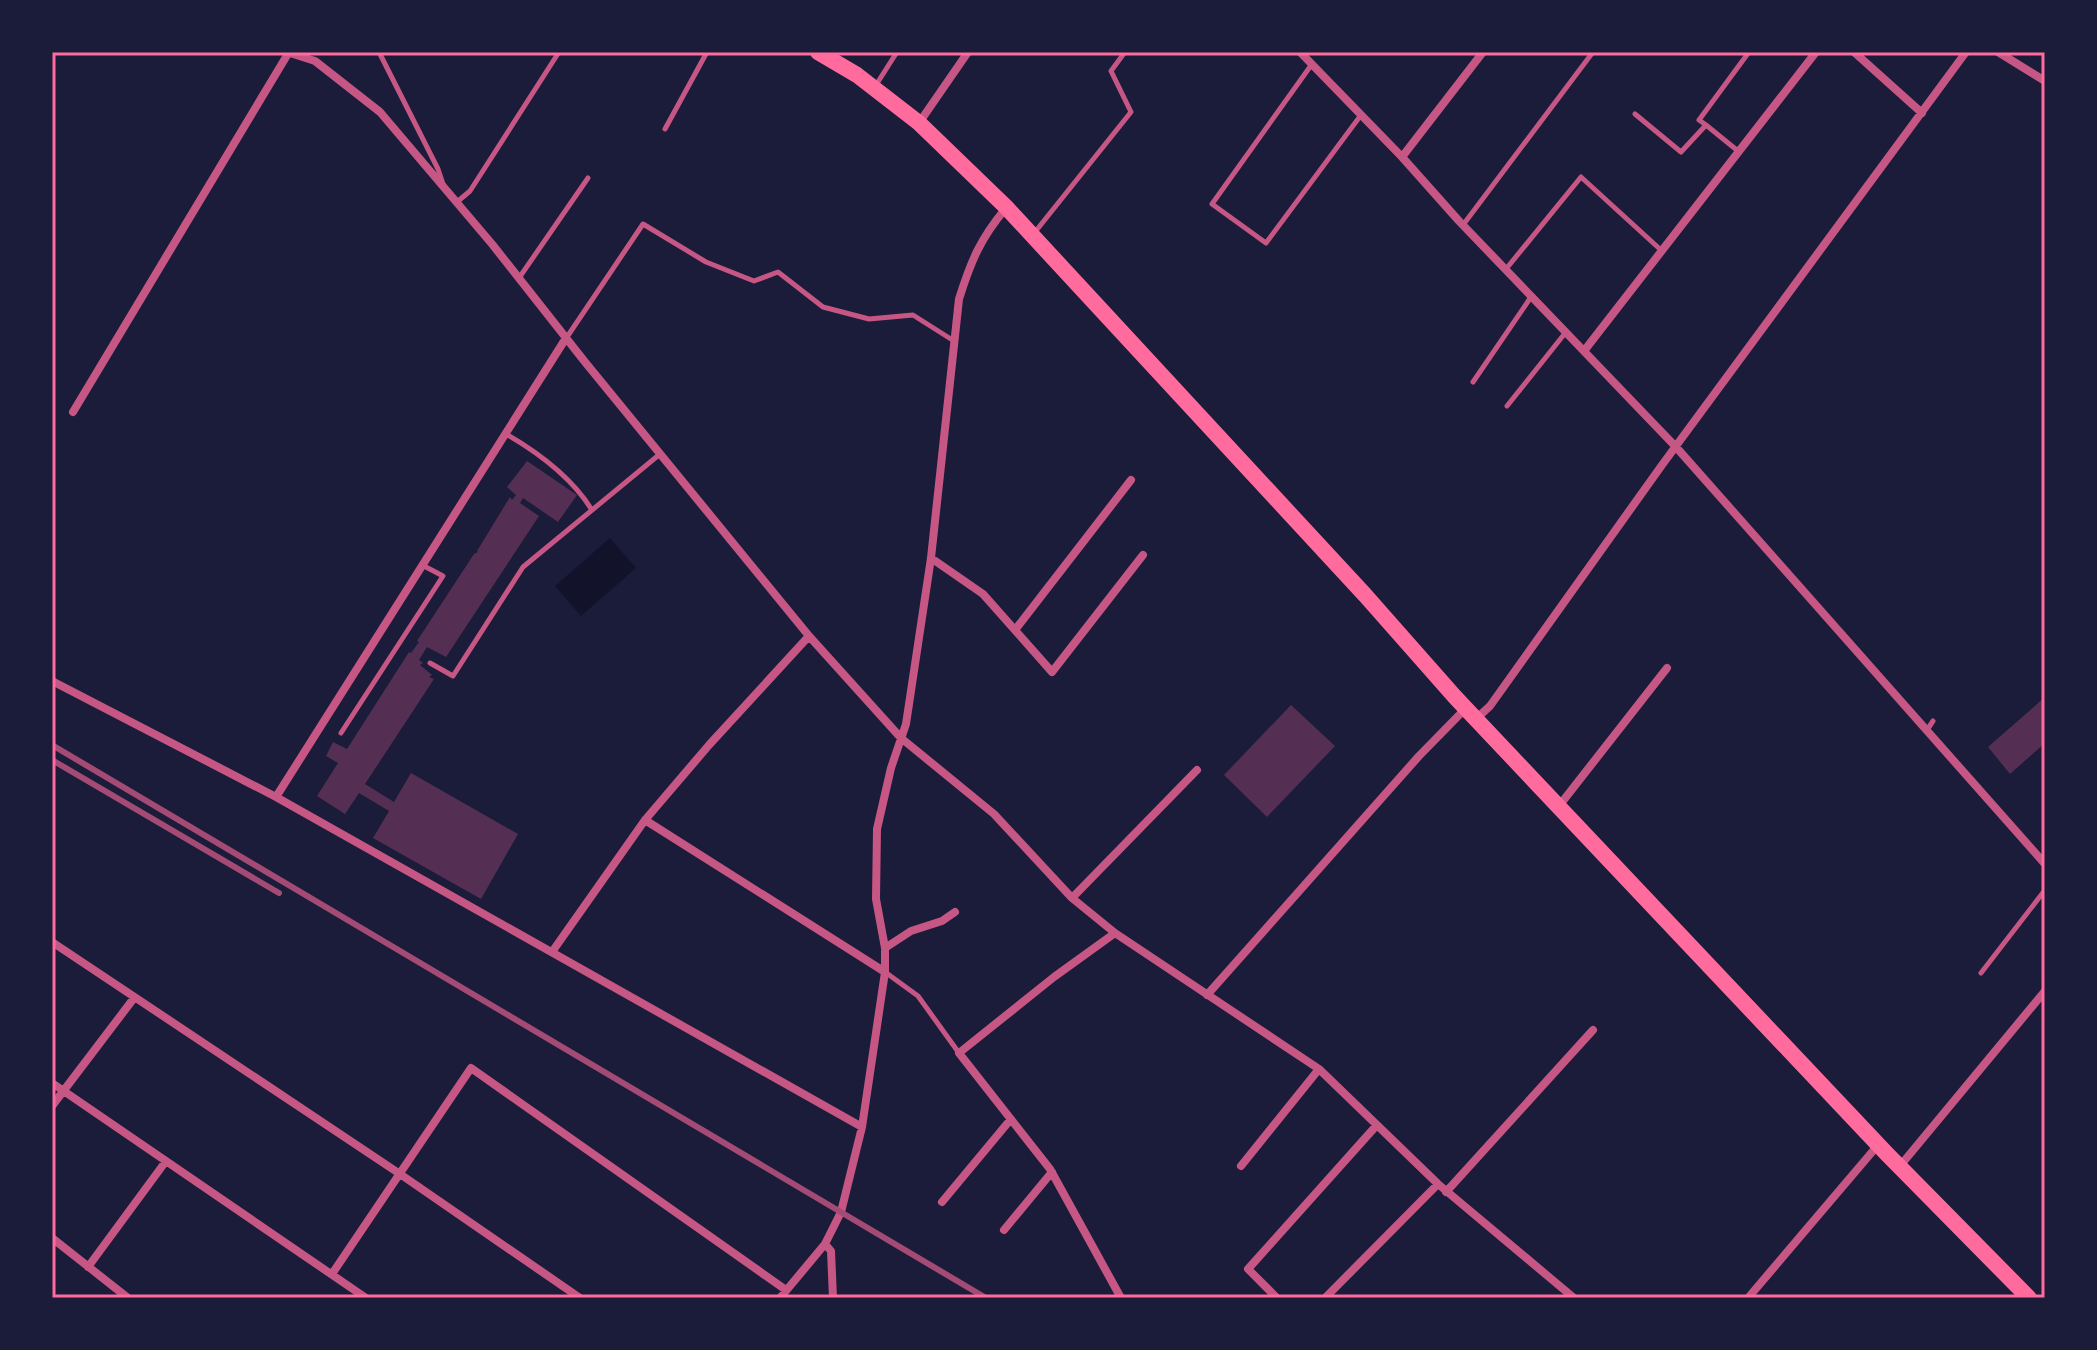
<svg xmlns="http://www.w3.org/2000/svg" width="2097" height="1350" viewBox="0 0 2097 1350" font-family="Raleway,sans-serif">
<rect width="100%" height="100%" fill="#1b1b3a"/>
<path fill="#12122b" d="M610 538 636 568 581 616 555 586Z"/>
<path fill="#542f53" d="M527 461 577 495 558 522 523 498 520 503 539 516 446 657 427 647 419 660 423 663 420 665 432 675 429 677 434 679 365 784 394 802 411 773 518 834 481 899 373 838 389 811 359 793 345 814 317 796 338 763 326 756 333 742 347 749 409 652 411 653 419 642 417 641 474 554 478 552 477 551 510 497 512 500 516 495 507 487Z
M2045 697V743L2010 774 1988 747Z
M1291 705 1335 746 1267 817 1224 775Z"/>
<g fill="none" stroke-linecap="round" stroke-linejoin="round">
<path stroke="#c65784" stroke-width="5" d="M379 52 438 169 443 184
M1312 64 1212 204 1266 243 1361 115
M876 85 897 52
M1635 114 1681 152 1706 125 1738 151
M1706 125 1699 120 1749 52
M665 129 707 52
M457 202 470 191 559 52
M1463 225 1593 52
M1035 232 1131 112 1111 71 1125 52
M1506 269 1581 177 1662 251
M519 278 588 178
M567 337 643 224 706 262 754 281 778 272 823 307 869 319 913 315 954 341
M1473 382 1531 297
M1507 406 1566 332
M506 434C539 453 572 478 592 510
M430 663 453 676 523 567 660 454
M1927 730 1933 721
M341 733 443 576 424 566
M885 972 918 996 959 1053
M1981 973 2045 890"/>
<path stroke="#c65784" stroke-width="8" d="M287 52 315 61 380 112 492 244 585 362 809 636 901 738 994 814 1072 898 1115 933 1319 1069 1438 1184 1574 1298
M1300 52 1402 157 1459 221 1676 447 2045 864
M1854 52 1922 113
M1998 52 2045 81
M919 123 968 52
M1402 157 1483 52
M1584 351 1816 52
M73 412 289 52
M931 558 983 594 1052 672 1143 555
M1015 630 1131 480
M52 681 276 797 862 1127
M1476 719 1490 706 1662 465 1966 52
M276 797 566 338
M1559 806 1667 668
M645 820 885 972
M1072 898 1197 770
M1115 933 1054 977 959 1053 1050 1169 1121 1298
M52 942 400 1174 580 1298
M885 948 911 931 942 921 955 912
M552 952 645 820 709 745 809 636
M1207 995 1419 756 1466 708
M52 1083 366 1298
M52 1106 134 998
M1241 1166 1319 1069
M1900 1166 2045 991
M1446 1192 1593 1030
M942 1202 1011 1119
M1004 1230 1052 1172
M52 1238 128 1298
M825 1244 831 1251 833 1298
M88 1267 166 1161
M332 1274 471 1068 786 1290
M780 1298 825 1244 841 1212 862 1127 885 972V948L876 899 877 829 891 768 906 724 931 558 959 299C971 261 980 239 1006 208
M1277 1298 1248 1269 1376 1126
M1325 1298 1438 1184
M1748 1298 1878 1145"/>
<path stroke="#ff6b9d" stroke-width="16" d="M818 52 857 75 919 123 1006 207 1365 595 1455 697 1887 1154 2029 1298"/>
<path stroke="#a44b75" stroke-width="6" d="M52 745 986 1298
M52 760 279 893"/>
</g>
<rect width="2097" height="1350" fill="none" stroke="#1b1b3a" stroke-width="108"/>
<rect x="54" y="54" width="1989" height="1242" fill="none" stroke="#ff6b9d" stroke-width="3"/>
</svg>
